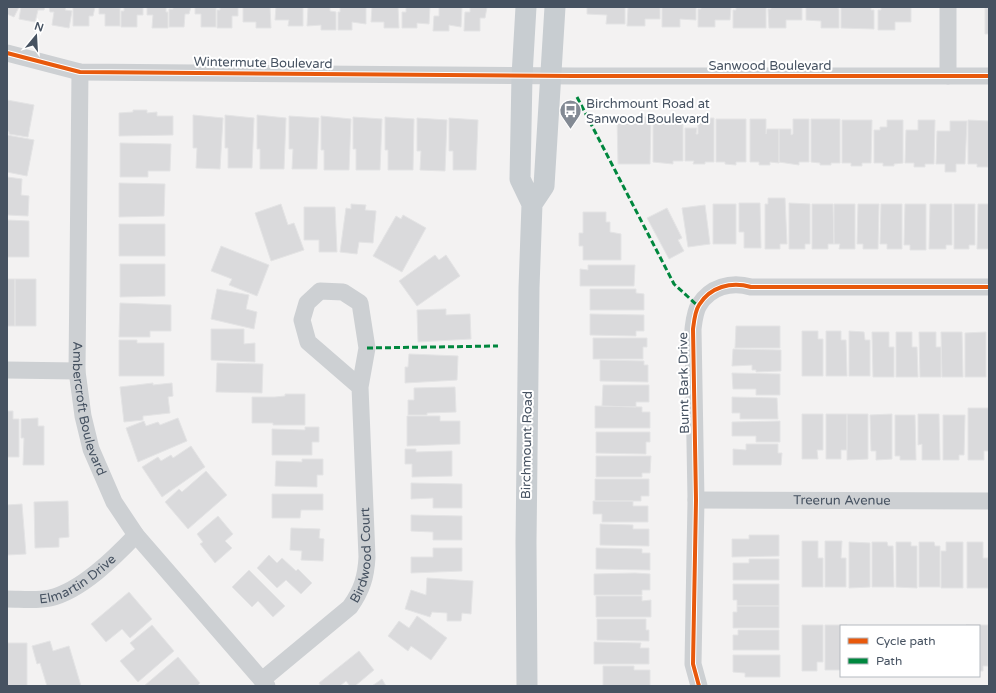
<svg xmlns="http://www.w3.org/2000/svg" width="996" height="693" viewBox="0 0 996 693" font-family="'Varela Round',sans-serif">
<rect width="100%" height="100%" fill="#f3f2f2"/>
<path fill="#dadadc" stroke="#e4e4e5" d="M7 7H19L14 17 7 14Z
M21 7H45L44 10H38L35 22 19 19Z
M49 7H66L65 10 72 11 69 28 52 25 54 12H50Z
M73 7H95L93 16H89V26H73Z
M99 7 120 8V26H105V14H99Z
M124 7H143V15H137V27H121V11H124Z
M147 7H166V12H168V28H152L153 15H147Z
M173 7H191L189 14H185L184 27H169V9H173Z
M195 7 216 8V27H201V14H195Z
M220 7H238V16H232V28H217V10H220Z
M243 7H270L271 28H256V22H243Z
M276 7H303V26H288L289 20H275Z
M308 7H330V11L336 12V30H321V25L307 26Z
M340 7H366V24L352 22V30H338V12H340Z
M372 7H398L399 28H384V22H371Z
M406 7H430L429 24 417 23V28H402V12H406Z
M439 7H462L461 27 449 25V31H433L434 16H439Z
M470 7H487L485 18H480V31H464L465 12H470Z
M587 7H625V24H606L607 15 587 14Z
M630 7H660V19H645V26H627L628 8Z
M665 7H696V20L680 19V27H662V8Z
M701 7H731L730 20H715V27H698V9H701Z
M736 7H766V28H733V10H736Z
M771 7H802V20H786V28H769L768 9H771Z
M806 7H836L839 9V28H821V21L806 20Z
M841 7H871V10H874V29L841 28Z
M881 7H911V22H895V30H878V10H881Z
M985 8H989V34H985Z
M7 100 34 105 28 137 9 134V132L7 131Z
M133 110H147V113L157 112V116H173V135L119 136V113L133 112Z
M193 115 223 118 220 169 196 168 197 148H193Z
M225 115 254 118 252 168H228V148H225Z
M257 115 286 118 284 169H260V149H257Z
M289 116 319 118 317 169H292L293 149H289Z
M321 116 351 119 349 170H324V150H321Z
M617 116 651 117 650 164H618Z
M353 117 382 119 380 170H356V149H353Z
M385 117 414 119 413 170H388V150H385Z
M653 117H683V161H673V164L653 162Z
M417 118 447 120 445 171 420 170 421 151H417Z
M449 118 478 120 476 170H453V151H449Z
M698 118H714V162H705V164H693L694 161H685V128H697L696 134H698Z
M716 119H746V162H736V165L725 164V162H716Z
M750 119H766V134L767 129H779V163L770 162V165H759V162H750Z
M793 119H809V162H799V165L779 162V129H791V135L793 134Z
M811 119H840V163H831V165H820V163L811 162Z
M842 120H872L871 163H862V166H851V163H842Z
M887 120H903V163L894 164V166H883V163H874V130H880V127H887Z
M918 120H935L934 164H925V167H914V163H905L906 130H918Z
M968 120 989 121 988 167H977V164H968Z
M950 121H967L965 164H956V172H945V164H936L937 131H950Z
M7 135 34 140 27 176 7 172Z
M120 143 171 144 170 171H148V177H120Z
M7 177 22 179 21 195 29 196 28 216 8 215 7 213Z
M119 183 165 184 164 216 119 217Z
M768 198H785L787 244H780V249H765V204H768Z
M739 203H760L761 248H744V232H739Z
M789 203 810 204V244H805V249H789Z
M281 204 288 225 294 223 304 250 271 261 255 213Z
M351 204 366 205 365 210 376 211 373 243 359 242 357 254 340 252 346 208 351 209Z
M713 204H736V244H713Z
M812 204H833L834 244H828V249H812Z
M834 204H855V249H839L840 244H834Z
M858 204H879L878 249H863V244H857Z
M881 204H902V249H887V244H880Z
M905 204H926V250H910V245H904Z
M930 204H952V245H946V249H929Z
M954 204H975V245H969V249H954Z
M978 204H989V249H977Z
M705 205 710 244 688 247 682 208Z
M304 207H335L337 252H319V240H304Z
M667 208 682 238 678 240 684 251 669 259 647 218Z
M583 212H606V222H610V232L621 234V260H583V246H579V233H583Z
M403 215 426 228 402 272 373 256 396 216 401 219Z
M7 220 29 221V257H7Z
M119 224H165V256H119Z
M221 246 269 265 257 296 229 285 232 279 211 271Z
M435 255 439 260 446 255 460 276 417 306 399 281Z
M120 264H165V296L120 297Z
M588 265H635L634 286H580V269L588 270Z
M7 279H15V326H7Z
M15 279H36V326H15Z
M217 289 249 295 246 309 257 312 254 329 211 319Z
M590 289H636V293L644 294V310H590Z
M120 303 171 305V331H150V337H119Z
M446 309V315L470 314 471 339 418 342 417 310Z
M590 314 644 315V331H636V336L590 335Z
M736 326H780V348H735Z
M211 329H244V344L255 343V362L211 360Z
M802 331H818V339H823V376H802Z
M826 331H841V340H846L847 376H826Z
M849 331 864 332 865 340H870V376H849Z
M872 332H889V347H894V377H873Z
M896 332H912V347H917L918 377H896Z
M919 332H936V347H941V377H920Z
M941 332H962L963 377H942Z
M986 332V377H965V333Z
M593 338H647V347H643V359H593Z
M119 340H137V343H164V376H119Z
M733 349 781 350V371L756 372V370H752V365L732 366Z
M409 354 458 356 457 380 405 383V367H408Z
M600 360 644 361V365H648V382L600 381Z
M217 363 263 364 262 393 216 392Z
M732 373 780 374V395H756V389H733Z
M153 383V385L172 383 173 396 168 397 170 413 143 416V420L124 422 120 387Z
M603 385H649V402H636V407L602 406Z
M455 387 456 412 427 413V415H408V400H414V388Z
M285 394H305V425H273V423H252V397H275L285 396Z
M732 397 777 398 778 419H740V413H732Z
M595 406 642 407V412H650V428H595Z
M968 408H989V451H984V460H968Z
M7 411H13V419H19V457H7Z
M802 414H823V450H817L818 459H802Z
M826 414H847V450H841V459H826Z
M847 414H868V459L847 460Z
M892 414V459L876 460V451H871L870 415Z
M918 414H939L940 460H922V444L918 445Z
M895 415H915L916 460H900V456H895Z
M943 415H965L964 455H959V460H943Z
M407 416H440V421H460V444L407 446Z
M38 418V426H44V465H23L24 438H21V419Z
M178 418 187 441 138 462 126 428 144 421 146 426 158 422 160 425Z
M780 421V442H756V436H732V422Z
M305 427H319V442H312V455H272V429L305 430Z
M596 432H650V442H646V454L596 453Z
M746 444H778V453H782L781 465H733V449L746 450Z
M191 446 205 467 162 497 142 467 158 457 161 461 171 455 173 458Z
M405 449H416V452L452 451V476L412 477V464H405Z
M596 456H651L650 473H642V477H596Z
M302 459H323V475H317V487L275 486 276 461 302 462Z
M206 471 227 495 188 529 165 502 179 489 182 492Z
M595 479H649V496H641V501H595Z
M411 483 462 484V508H433V498L411 499Z
M272 494H323V510H301L300 518H272Z
M68 501 69 537 59 538V547L35 548 34 502Z
M593 501H633V506H648V522H602V514H593Z
M22 504 26 554 7 555V505Z
M411 515 462 516V540H433V532L411 531Z
M218 516 233 534 225 541 232 548 215 563 200 544 203 542 197 534Z
M600 524 633 525V529H649V546L600 545Z
M291 528 320 529 319 538 324 539 323 561 301 560 302 551 290 550Z
M749 535H779V556L732 557V539H749Z
M802 541H818V558H823V587H802Z
M825 541H842L841 558H846V587H825Z
M849 542 870 543V587L849 588Z
M872 542H887L888 546H893L894 587H872Z
M896 542H911V546H917V588L896 587Z
M919 542H934L935 546H940V587H919Z
M946 542H963V588H941V551H946Z
M967 542H983V558H988V588H967Z
M433 548H462V571L411 573V557H433Z
M596 548 642 549V553H650V570L596 569Z
M269 555 277 563 282 558 296 571 298 569 312 583 301 594 286 580 277 588 257 568Z
M749 559H779V580H733V563H749Z
M249 570 285 606 273 617 258 601 252 607 232 587Z
M635 573 650 574V590H642V595H594V574Z
M427 578 473 581 471 614 462 613 461 621H447V613L432 612 430 617 405 609 411 590 426 595Z
M733 584H779V606H737V600H733Z
M129 592 152 619 130 638 122 629 106 642 91 624Z
M596 596H642V601L651 600V617H596Z
M737 606H779V628H733V612H737Z
M417 616 447 638 431 660 411 646 408 651 388 636 399 621 409 628Z
M597 619H646V630H649V641L597 640Z
M152 625 174 651 138 682 120 661 135 649 130 643Z
M802 625H823V662H817V671H802Z
M825 625H847L841 626V670H825Z
M966 625H988V666H983V671H979V626Z
M738 630H779V650H733V635H738Z
M50 641 53 651 69 646 81 686H47L40 663 37 664 32 646Z
M594 642 641 643 640 648H649V664H594Z
M7 643H27V686H7Z
M359 651 374 670 355 686H350L346 681 340 686H321L319 683Z
M733 655H780V677H745V673L733 672Z
M178 657 200 683 197 686H144Z
M603 666H634V670H650V686H603Z
M382 679 386 686H372Z"/>
<g fill="none" stroke-linecap="round" stroke-linejoin="round">
<g stroke="#cdd0d3" stroke-width="17">
<path d="M7 53 80 72 574 76H989"/>
<path id="s1" d="M80 72 77 371 83 416 91 449 114 502 136 535 267 686"/>
<path d="M948 76V7"/>
<path d="M7 370 77 371"/>
<path id="s2" d="M696 500 989 501"/>
<path id="s3" d="M7 599C20 599 37 601 50 598 81 591 115 557 136 535"/>
<path id="s4" d="M262 680 350 607C362 590 366 577 367 557L360 387 367 348 360 303 343 292 320 291 307 303 302 320 308 342 360 387"/>
<path d="M699 686 693 664 696 500 693 329C694 321 695 311 699 305 710 287 731 281 751 287H989"/>
</g>
<path stroke="#c8cdd1" stroke-width="21" d="M526 7 522 76 520 179 532 204 529 288 526 542 527 686
M532 204 544 186 555 7"/>
<path stroke="#00873e" stroke-width="3" stroke-dasharray="6 3" stroke-linecap="butt" d="M577 97 674 284 698 306
M367 348 498 346"/>
<defs>
<path id="cycleway" d="M7 53 80 72 574 76H989
M699 686 693 664 696 500 693 329C694 321 695 311 699 305 710 287 731 281 751 287H989"/>
</defs>
<use href="#cycleway" stroke="#fff" stroke-width="6"/>
<use href="#cycleway" stroke="#e8590c" stroke-width="4"/>
</g>
<defs>
<symbol id="bus-pin" viewBox="-11 -11 22 30"><path d="M0 17L-7.5 6A9.5 9.5 0 1 1 7.5 6Z" fill="#838a94" stroke="#fff"/><path d="M-5-6H5V4H4V6H2V4H-2V6H-4V4H-5ZM-3.5-4V0h7V-4ZM-3.5 1.2v1.5H-2V1.2ZM2 1.2v1.5H3.5V1.2Z" fill="#fff"/></symbol>
</defs>
<g fill-rule="evenodd">
<use href="#bus-pin" x="558" y="98" width="25" height="34"/>
</g>
<g text-anchor="middle" dominant-baseline="central" stroke-width="4" stroke-linejoin="round" paint-order="stroke">
<g font-size="13" fill="#465261" stroke="#fff">
<text transform="translate(263 63) rotate(1)">Wintermute Boulevard</text>
<text x="770" y="66">Sanwood Boulevard</text>
<text transform="translate(684 383) rotate(-91)">Burnt Bark Drive</text>
<text stroke="none"><textPath href="#s1" startOffset="338">Ambercroft Boulevard</textPath></text>
<text transform="translate(527 445) rotate(-89)">Birchmount Road</text>
<text stroke="none"><textPath href="#s2" startOffset="146">Treerun Avenue</textPath></text>
<text stroke="none"><textPath href="#s4" startOffset="169">Birdwood Court</textPath></text>
<text stroke="none"><textPath href="#s3" startOffset="76">Elmartin Drive</textPath></text>
</g>
<g font-size="13" fill="#465261" stroke="#fff" text-anchor="start">
<text x="586" y="104">Birchmount Road at<tspan x="586" dy="15">Sanwood Boulevard</tspan></text>
</g>
</g>
<rect width="996" height="693" fill="none" stroke="#465261" stroke-width="16"/>
<rect x="840" y="625" width="140" height="52" fill="#ffffff" stroke="#b5bac0"/>
<rect x="848" y="638" width="20" height="6" fill="#e8590c" stroke="#b5bac0"/>
<text x="876" y="645" font-size="12" fill="#465261">Cycle path</text>
<rect x="848" y="658" width="20" height="6" fill="#00873e" stroke="#b5bac0"/>
<text x="876" y="665" font-size="12" fill="#465261">Path</text>
<g transform="translate(36 36) rotate(18)" stroke="#ffffff" stroke-width="3" paint-order="stroke">
<path d="M0-3L7 15L0 10L-7 15Z" fill="#465261"/>
<text y="-6" font-size="11" font-weight="bold" text-anchor="middle" fill="#465261">N</text>
</g>
</svg>
